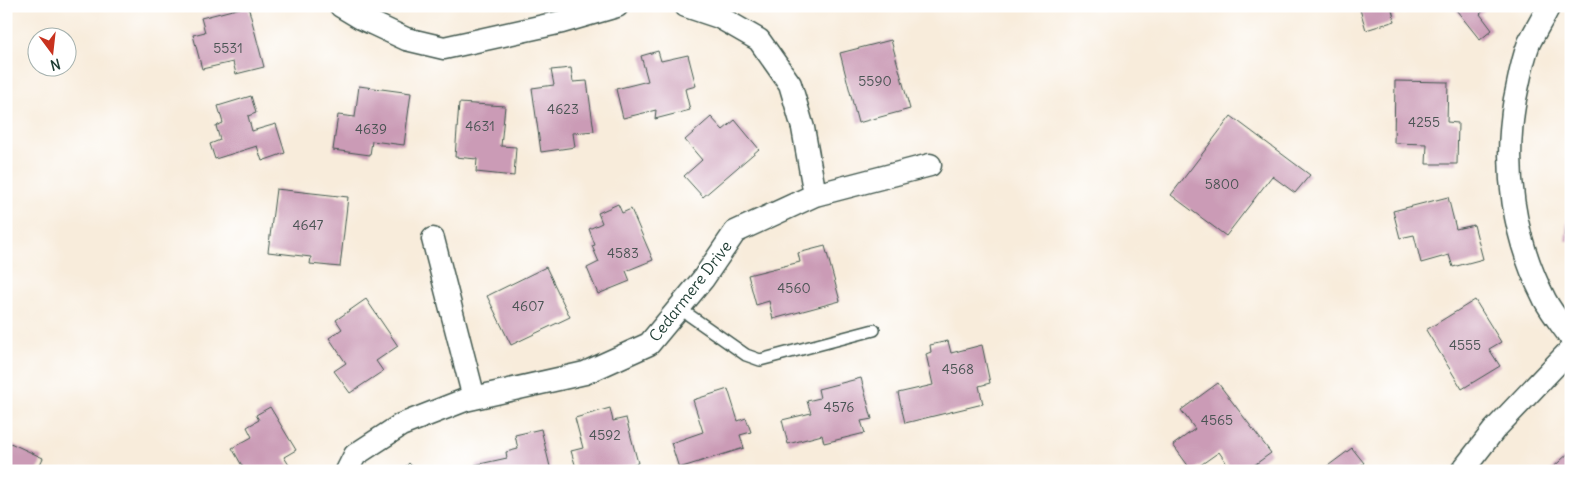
<svg xmlns="http://www.w3.org/2000/svg" width="1577" height="477" viewBox="0 0 1577 477" font-family="Delius,sans-serif">
<rect width="100%" height="100%" fill="#fff"/>
<filter id="ink" filterUnits="userSpaceOnUse"><feTurbulence type="fractalNoise" baseFrequency=".02" numOctaves="2"/><feDisplacementMap in="SourceGraphic" scale="10" xChannelSelector="R" yChannelSelector="G"/><feConvolveMatrix kernelMatrix="1 2 1 2 8 2 1 2 1" color-interpolation-filters="sRGB"/></filter>
<filter id="wash" filterUnits="userSpaceOnUse"><feTurbulence type="fractalNoise" baseFrequency=".0096" numOctaves="4" result="noise"/><feDisplacementMap in="SourceGraphic" scale="20" xChannelSelector="R" yChannelSelector="G"/><feGaussianBlur stdDeviation="1.12" result="paint"/><feColorMatrix in="noise" values="0 0 0 0 0 0 0 0 0 0 0 0 0 0 0 0 0 1.4 0 .05"/><feComposite in="paint" operator="in"/></filter>
<g filter="url(#wash)">
<rect width="100%" height="100%" fill="#f8ecdb"/>
<g id="blocks">
<path fill="#cb9bb6" d="M248 6 264 67 236 74 233 62 202 69 193 35 205 32 201 18Z
M1359 6H1391L1395 21 1366 30Z
M1453 6H1489L1480 14 1492 30 1480 40Z
M891 40 910 109 858 123 840 53Z
M658 51 661 61 688 55 696 86 685 89 690 110 655 119 656 110 623 118 616 89 648 81 641 56Z
M571 68 573 82 587 81 594 131 573 133 575 147 541 152 532 88 554 85 551 70Z
M1395 81 1448 82 1447 122 1458 123 1457 164H1426L1427 144 1394 143Z
M359 86 411 93 404 145 372 141 370 155 333 150 338 115 355 117Z
M251 96 256 113 248 116 252 131 276 124 285 153 262 161 257 146 215 159 210 144 220 140 216 126 223 123 218 106Z
M459 103 505 106 501 146 516 147 514 176 476 172 477 159 455 157Z
M1231 116 1310 175 1295 193 1272 176 1226 236 1171 195Z
M711 117 723 130 735 120 759 149 703 197 684 176 702 160 685 140Z
M276 189 348 197 340 267 310 264 311 257 268 252Z
M1448 197 1456 229 1474 225 1483 259 1453 267 1449 255 1421 263 1414 235 1400 238 1393 211Z
M1569 201H1571V241H1565Z
M618 204 622 213 631 209 653 260 626 271 630 281 598 294 587 268 599 262 592 246 595 245 589 229 602 223 598 213Z
M825 246 840 301 773 319 769 301 756 305 748 275 800 262 798 253Z
M546 267 570 317 511 345 487 296Z
M366 299 398 346 376 361 383 371 350 393 334 371 346 363 329 338 342 329 336 320Z
M1475 300 1501 342 1489 349 1500 366 1462 389 1426 330Z
M948 341 951 353 982 345 990 383 979 386 983 404 905 423 898 393 933 385 926 354 931 352 930 345Z
M861 378 872 419 861 421 865 433 824 443 822 435 788 444 782 420 811 413 807 401 820 398 818 389Z
M1218 383 1271 453 1246 471H1232L1219 452 1192 471 1173 445 1195 429 1181 410Z
M728 389 738 421 746 418 751 432 740 435 744 448 679 468 671 443 703 432 693 400Z
M270 407 296 450 284 457 292 470 245 471 232 448 252 437 247 427 259 420 256 415Z
M610 408 613 421 626 418 638 463 608 471H577L571 451 583 448 575 418Z
M541 429 551 471H476L475 465 507 458 506 452 518 449 515 435Z
M6 441 43 458 37 471H6Z
M1352 448 1364 463 1354 471H1321Z
M1571 451V471H1549Z
M409 463 417 471H401Z"/>
</g>
</g>
<g filter="url(#ink)">
<use href="#blocks" fill-opacity="0" stroke="#40574d" stroke-width="1"/>
<g fill="none" stroke-linecap="round" stroke-linejoin="round">
<defs>
<path id="lane" d="M679 308 746 355 760 360 874 330"/>
<path id="street" d="M341 6 361 18 406 39 444 48 562 22 617 6
M686 6 719 17 759 40 790 84 803 128 815 195
M1549 6C1543 18 1535 31 1529 43 1522 61 1519 81 1515 99 1503 168 1513 238 1545 300 1552 313 1562 325 1571 338
M433 239 474 398
M347 471 355 455 401 425 465 400 585 373 649 344 703 279 735 232 815 195 930 165
M1462 471 1494 430 1571 349"/>
</defs>
<use href="#lane" stroke="#40574d" stroke-width="14"/>
<use href="#street" stroke="#40574d" stroke-width="25"/>
<use href="#lane" stroke="#fff" stroke-width="11"/>
<use href="#street" stroke="#fff" stroke-width="22"/>
</g>
</g>
<g text-anchor="middle" dominant-baseline="central" stroke-width="4.5" stroke-linejoin="round" paint-order="stroke">
<g font-size="14" fill="#4a5454">
<text x="228" y="48">5531</text>
<text x="875" y="81">5590</text>
<text x="563" y="109">4623</text>
<text x="1424" y="122">4255</text>
<text x="480" y="126">4631</text>
<text x="371" y="129">4639</text>
<text x="1222" y="184">5800</text>
<text x="308" y="225">4647</text>
<text x="623" y="253">4583</text>
<text x="794" y="288">4560</text>
<text x="528" y="306">4607</text>
<text x="1465" y="345">4555</text>
<text x="958" y="369">4568</text>
<text x="839" y="407">4576</text>
<text x="1217" y="420">4565</text>
<text x="605" y="435">4592</text>
</g>
<g font-size="16" fill="#1f3d34" stroke="#fff">
<text transform="translate(690 291) rotate(-52)">Cedarmere Drive</text>
</g>
</g>
<rect width="1577" height="477" fill="none" stroke="#fff" stroke-width="25"/>
<g transform="translate(52 52) rotate(165)"><circle r="24" fill="#ffffff" stroke="#a5b1ae"/>
<path d="M0-4L9 19L0 12L-9 19Z" fill="#c8321e"/>
<text y="-8" font-size="14" font-weight="bold" text-anchor="middle" fill="#1f3d34">N</text>
</g>
</svg>
